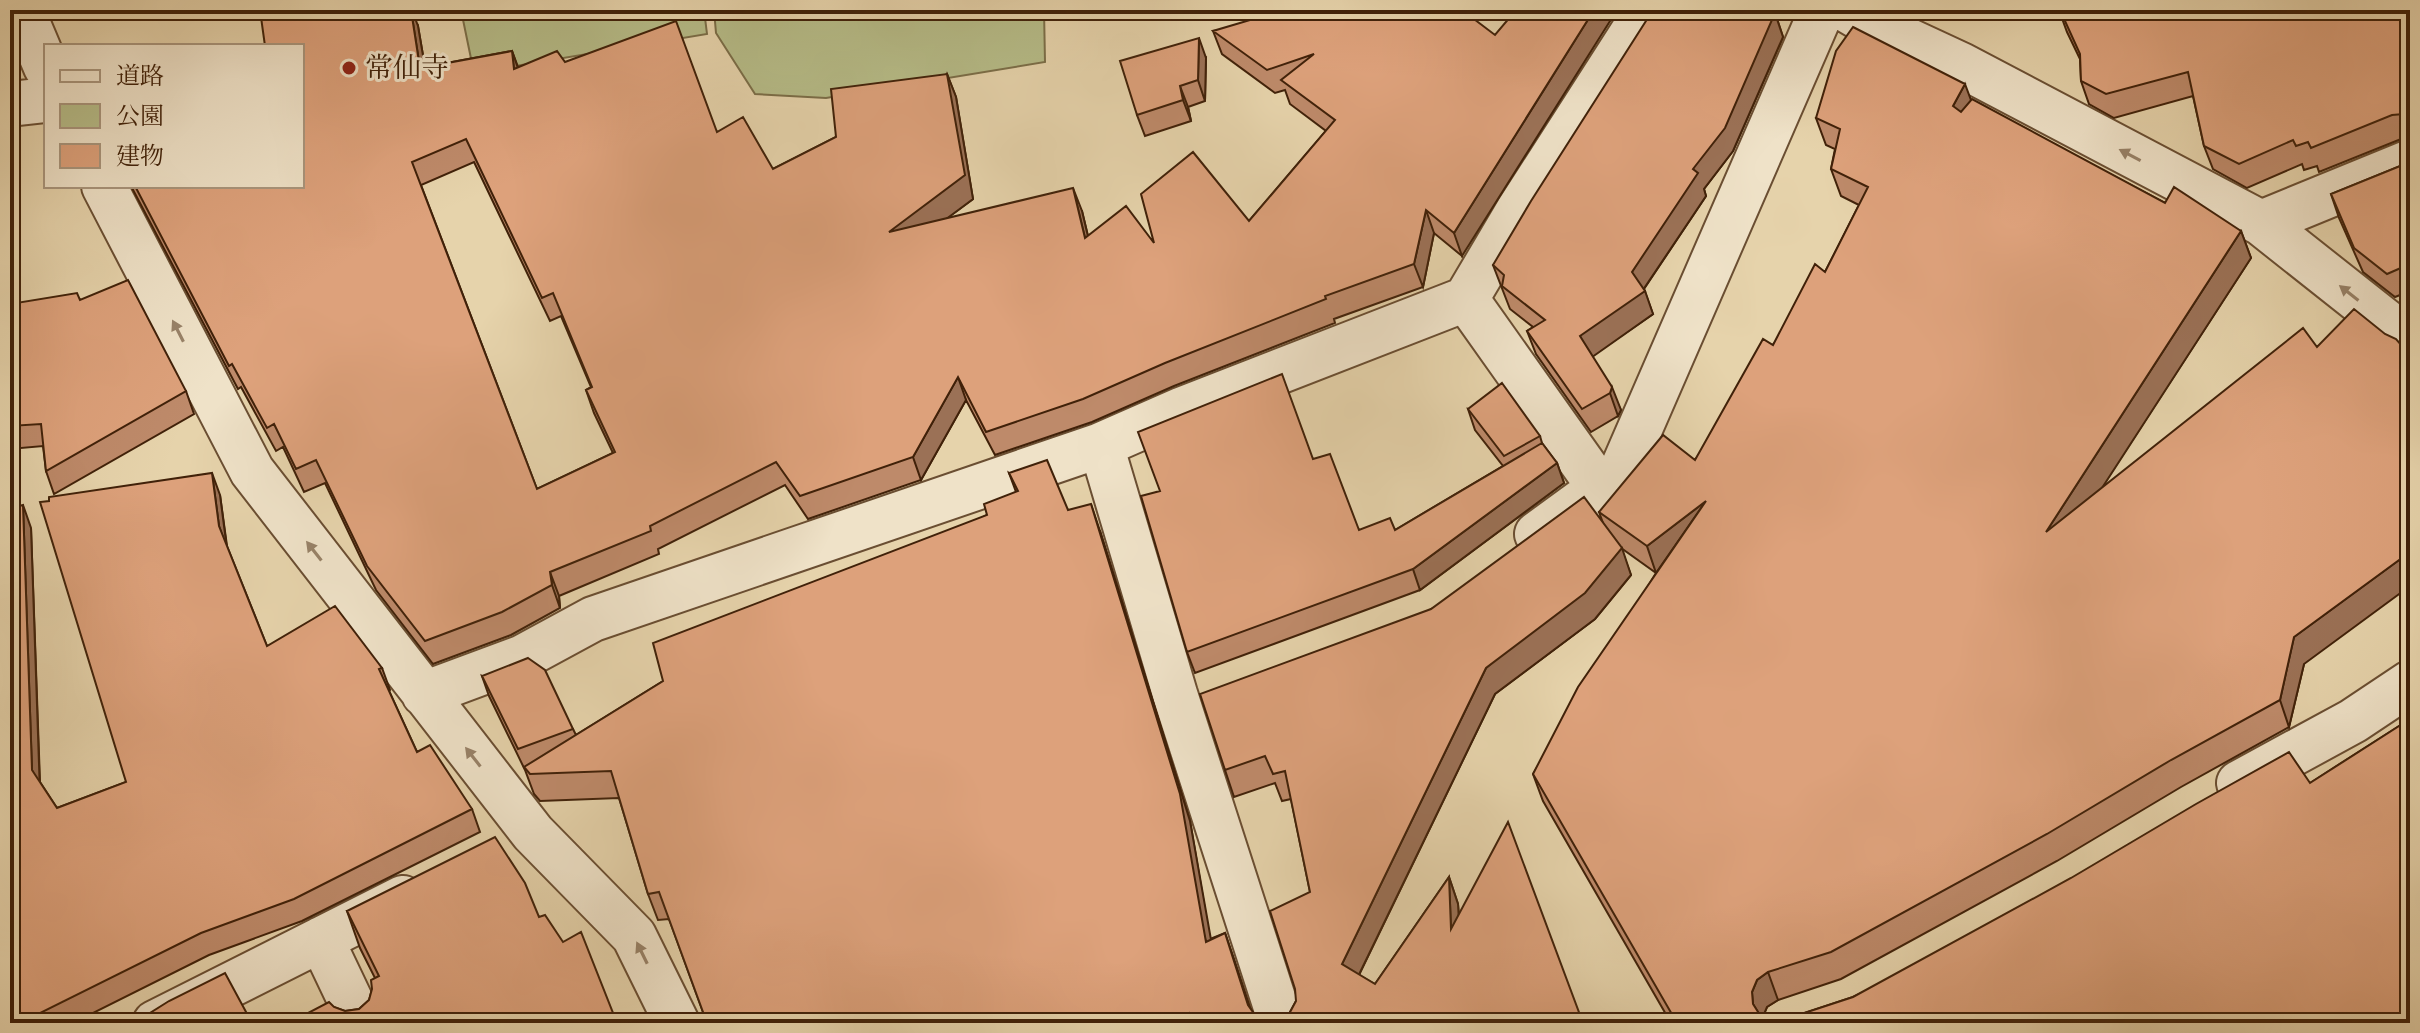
<svg xmlns="http://www.w3.org/2000/svg" width="2420" height="1033" viewBox="0 0 2420 1033" font-family="'IM FELL DW Pica','Noto Serif JP',serif">
<rect width="100%" height="100%" fill="#e6d3ab"/>
<filter id="stains"><feTurbulence type="fractalNoise" baseFrequency=".0025" numOctaves="4"/><feColorMatrix values="0 0 0 0 .2 0 0 0 0 .09 0 0 0 0 .02 0 0 0 .5 -.17"/></filter>
<radialGradient id="worn" r=".72"><stop offset=".6" stop-color="#630" stop-opacity="0"/><stop offset="1" stop-color="#630" stop-opacity=".3"/></radialGradient>
<path fill="#b6bc88" stroke="#7b6e48" stroke-width="2" d="M461 10H704L707 34 474 73Z
M714 10H1044L1045 62 826 98 755 94 716 33Z"/>
<g fill="none" stroke-linecap="round" stroke-linejoin="round">
<defs>
<path id="minor" d="M22 10 46 67
M1847 10 1864 20 1961 65 2261 223 2410 341
M10 104 46 100
M104 186 252 471 533 833 634 936 677 1023
M2261 223 2410 162
M1101 445 1183 409 1466 299
M1600 488 1466 299 1518 211 1647 10
M1537 534 1600 488 1618 479 1822 10
M424 694 521 658 593 619 1101 445 1175 694 1281 1023
M2239 783 2353 721 2410 683
M321 939 361 1023
M155 1023 403 898"/>
</defs>
<use href="#minor" stroke="#6a4e32" stroke-width="48"/>
<use href="#minor" stroke="#efe2c8" stroke-width="44"/>
</g>
<path fill="#be8a6a" stroke="#402109" stroke-width="2" fill-rule="evenodd" d="M1462 10V256L1434 233 1423 287 1334 319 1335 323 1174 386 1092 422 995 455 966 400 921 480 808 519 785 485 658 549 659 554 559 596 560 608 511 635 433 664 376 590 325 483 304 492 283 447 276 451 241 387 238 389 131 186H302L418 26 425 67 512 51 518 67 565 62 717 132 773 169 836 137 947 74 956 97 973 199 947 218 1082 211 1088 236 1154 243 1249 221 1326 131 1290 104 1285 90 1275 93 1222 54 1213 31ZM474 162 550 321 561 316 591 387 586 390 594 413 613 453 537 489 421 185Z
M2059 10H2410V138L2401 139 2319 172 2317 166 2304 170 2302 164 2247 188 2213 169 2204 146 2193 96 2114 118 2089 104 2081 81 2080 59 2067 32Z
M1775 13 1783 37 1733 151 1704 189 1706 196 1644 289 1653 314 1592 356 1621 410 1618 416 1591 432 1536 354 1527 331 1533 327 1510 309 1493 265Z
M1206 58 1205 101 1188 107 1191 121 1145 136 1137 115Z
M1971 101 2165 203 2241 231 2251 258 2102 487 2304 664 2289 727 2181 787 2057 861 1841 979 1778 1000 1767 1007 1763 1016 1770 1020H1783L1853 997 2310 783 2410 719V1023H1671L1543 801 1533 774 1656 573 1621 548 1631 575 1595 619 1495 694 1359 975 1375 984 1449 877 1458 904 1459 915 1583 1023H707L669 919 658 920 648 894 619 798 540 801 534 794 525 770 489 696 482 676 573 729 576 735 663 681 987 515 1016 492 1009 473 1100 531 1190 821 1210 939 1225 933 1250 1008 1255 1015 1267 1021 1278 1020 1289 1014 1296 1001 1310 892 1291 799 1282 801 1275 783 1234 797 1225 770 1431 609 1603 523 1599 512 1695 460 1773 345 1825 272 1859 205 1841 196 1831 169 1835 149 1826 145 1816 118Z
M2410 162V291L2395 297 2363 272 2339 218 2331 194Z
M80 300 186 391 194 414 54 494 46 471 43 446 10 449V304Z
M1468 409 1540 436 1542 443 1557 463 1564 483 1420 590 1195 673 1187 652 1359 530H1395L1503 466 1475 430Z
M220 495 227 546 267 646 382 668 390 690 389 691 417 752 472 809 480 832 302 921 209 955 73 1023H10L31 528 40 782 57 808 126 782Z
M347 911 539 917 617 1023H289L334 1007 345 1011 359 1009 369 1000 375 978 360 948Z"/>
<path fill="#9b7156" stroke="#402109" stroke-width="2" d="M411 10H412L418 26 429 91 420 68Z
M1594 10H1617L1462 256 1454 233Z
M1775 13 1783 37 1733 151 1704 189 1706 196 1641 293 1645 291 1653 314 1588 360 1580 336 1632 272 1693 169Z
M1199 38 1206 58 1205 101 1198 80Z
M512 51 520 74 514 69Z
M947 74 956 97 973 199 898 255 889 232Z
M1965 84 1975 111 1963 133 1953 106Z
M1180 86 1188 107 1191 121 1183 100Z
M1073 188 1082 211 1094 262 1085 238Z
M1426 210 1434 233 1423 287 1414 264Z
M2241 231 2251 258 2056 559 2046 532Z
M958 377 966 400 921 480 913 457Z
M1612 387 1621 410 1618 416 1610 393Z
M1557 463 1564 483 1420 590 1413 569Z
M212 473 220 495 227 549 219 526Z
M1706 501 1656 573 1647 546Z
M1091 504 1100 531 1190 821 1216 968 1206 942Z
M23 505 31 528 40 793 32 770Z
M1622 548 1631 575 1595 619 1495 694 1351 991 1342 964 1486 668Z
M2410 552V586L2304 664 2289 727 2280 700 2294 637Z
M550 572 559 596 560 608 552 585Z
M1449 877 1458 904 1461 956 1451 929Z
M1225 933 1234 959 1255 1023 1248 1005Z
M1768 972 1778 1000 1767 1007 1762 1019 1753 1004 1752 992 1757 980Z"/>
<path fill="#dda17b" stroke="#402109" stroke-width="2" fill-rule="evenodd" d="M260 10H411L420 68 512 51 514 69 557 51 565 62 676 21 717 132 743 117 773 169 836 137 831 89 947 74 965 175 889 232 1073 188 1085 238 1126 206 1154 243 1141 194 1193 152 1249 221 1335 120 1281 80 1314 54 1267 70 1213 31 1284 10H1462L1495 35 1516 10H1594L1454 233 1426 210 1414 264 1325 296 1326 299 1165 363 1083 399 986 432 958 377 913 457 800 496 776 462 650 526 651 531 550 572 552 585 502 612 425 641 367 566 316 460 296 469 274 424 267 428 232 364 229 366 135 186H302V46H265ZM466 139 542 298 553 293 592 387 586 390 615 452 537 489 412 162Z
M1653 10H1770L1775 13 1725 128 1693 169 1698 173 1632 272 1645 291 1580 336 1612 387 1610 393 1582 409 1527 331 1545 320 1502 286 1504 275 1493 265 1531 201Z
M2060 10H2410V116L2404 114 2392 115 2311 148 2308 142 2296 146 2293 140 2239 164 2204 146 2188 72 2106 94 2081 81 2080 54Z
M1853 27 1965 84 1953 106 1961 112 1972 99 2165 203 2174 187 2241 231 2046 532 2303 328 2317 347 2354 309 2385 334 2396 339 2410 355V552L2294 637 2280 700 2171 760 2047 834 1831 952 1768 972 1757 980 1752 992 1753 1004 1760 1015 1770 1020H1783L1853 997 2071 878 2196 804 2289 752 2310 783 2410 719V837L2402 839 2410 848V854L2403 858 2410 868V1023H1677L1533 774 1578 687 1706 501 1647 546 1599 512 1663 435 1695 460 1763 339 1773 345 1815 264 1825 272 1868 187 1831 169 1840 129 1816 118 1836 51Z
M1199 38 1198 80 1180 86 1183 100 1137 115 1120 61Z
M2410 162V264L2387 274 2354 248 2331 194Z
M128 280 186 391 46 471 41 424 10 426V304L77 293 80 300Z
M1282 374 1313 459 1330 454 1359 530 1390 518 1395 530 1542 443 1557 463 1413 569 1187 652 1141 496 1160 491 1138 432Z
M1502 383 1540 436 1504 456 1468 409Z
M1047 460 1068 510 1091 504 1180 794 1206 942 1225 933 1248 1005 1255 1015 1267 1021 1278 1020 1289 1014 1296 1001 1295 989 1270 911 1310 892 1285 771 1273 774 1265 756 1225 770 1200 694 1431 609 1584 497 1622 548 1585 593 1486 668 1342 964 1375 984 1449 877 1451 929 1508 822 1583 1023H1191L1189 1013 1149 1023H707L659 892 648 894 611 771 530 774 524 767 663 681 653 643 987 515 984 504 1018 491 1009 473Z
M212 473 219 526 267 646 335 606 382 668 379 669 417 752 430 745 472 809 294 899 201 933 20 1023H10V508L23 505 32 770 57 808 126 782 40 502 49 501V497Z
M528 658 545 670 573 729 518 749 482 676Z
M495 837 525 883 539 917 545 915 563 942 581 932 617 1023H289L329 1002 334 1007 345 1011 359 1009 369 1000 372 989 371 980 379 976 347 911Z
M225 973 252 1023H134L169 1001Z"/>
<defs><path id="oneway-solid" d="M-6-.8H1V-3.2L6.5 0L1 3.2V.8H-6Z" transform="scale(2)"/></defs>
<g fill="#988268">
<use href="#oneway-solid" transform="translate(2130 155) rotate(-152)"/>
<use href="#oneway-solid" transform="translate(2349 293) rotate(-142)"/>
<use href="#oneway-solid" transform="translate(178 331) rotate(-117)"/>
<use href="#oneway-solid" transform="translate(314 551) rotate(-128)"/>
<use href="#oneway-solid" transform="translate(473 757) rotate(-128)"/>
<use href="#oneway-solid" transform="translate(642 953) rotate(-116)"/>
</g>
<circle fill="#8f2418" stroke="#efe2c8" stroke-width="3" cx="349" cy="68" r="8"/>
<g text-anchor="middle" dominant-baseline="central" stroke-width="6" stroke-linejoin="round" paint-order="stroke">
<g font-size="28" fill="#402109" stroke="#efe2c8" text-anchor="start">
<text x="365" y="68">常仙寺</text>
</g>
</g>
<rect width="2420" height="1033" fill="none" stroke="#e6d3ab" stroke-width="40"/>
<rect x="12" y="12" width="2396" height="1009" fill="none" stroke="#402109" stroke-width="4"/>
<rect x="20" y="20" width="2380" height="993" fill="none" stroke="#402109" stroke-width="2"/>
<rect x="44" y="44" width="260" height="144" fill="#efe2c8" stroke="#a9957c" stroke-width="2"/>
<rect x="60" y="70" width="40" height="12" fill="#efe2c8" stroke="#a9957c" stroke-width="2"/>
<text x="116" y="84" font-size="24" fill="#402109">道路</text>
<rect x="60" y="104" width="40" height="24" fill="#b6bc88" stroke="#a9957c" stroke-width="2"/>
<text x="116" y="124" font-size="24" fill="#402109">公園</text>
<rect x="60" y="144" width="40" height="24" fill="#dda17b" stroke="#a9957c" stroke-width="2"/>
<text x="116" y="164" font-size="24" fill="#402109">建物</text>
<rect width="100%" height="100%" filter="url(#stains)"/>
<rect width="100%" height="100%" fill="url(#worn)"/>
</svg>
